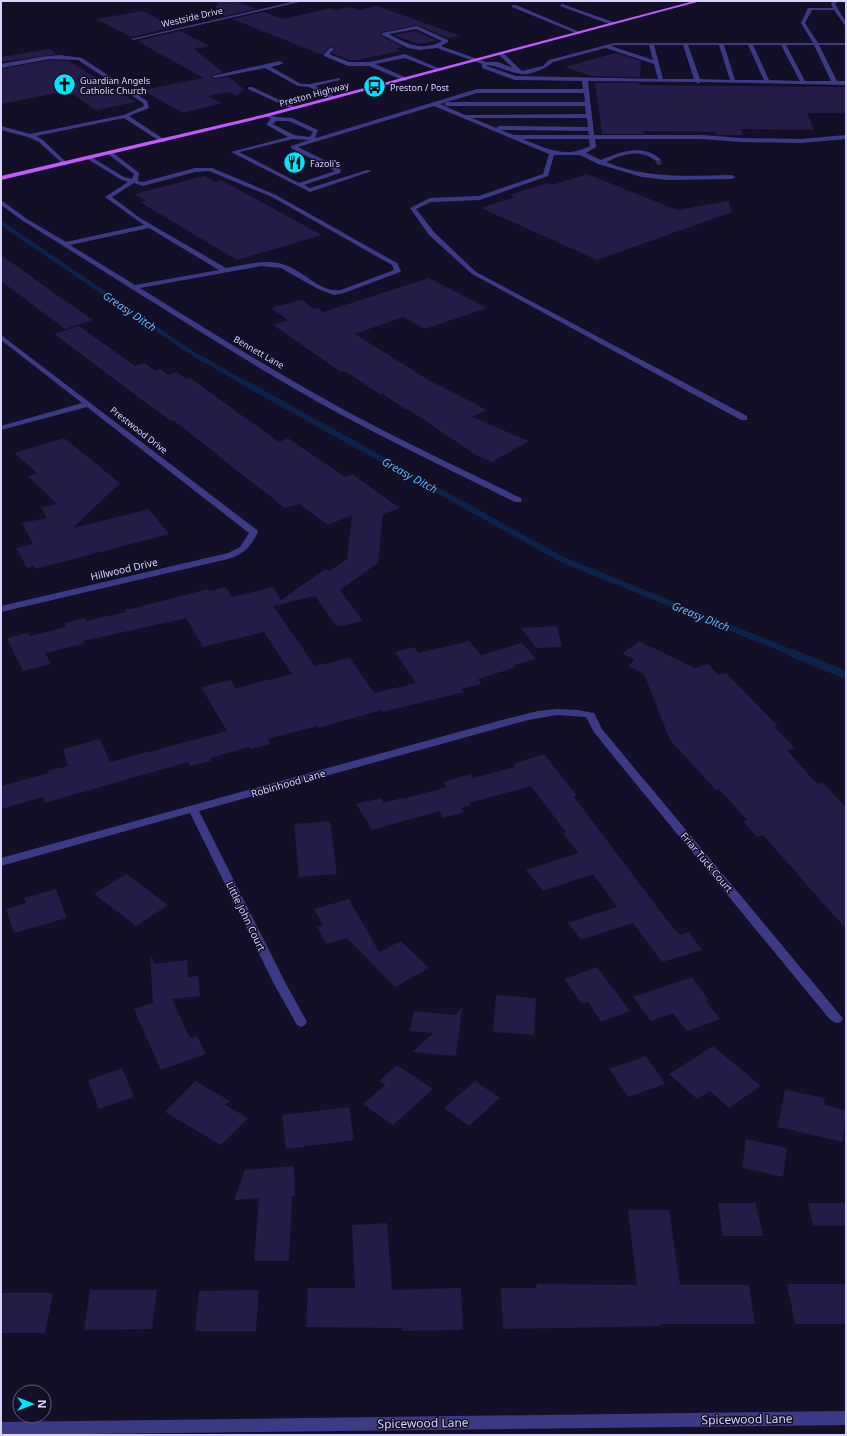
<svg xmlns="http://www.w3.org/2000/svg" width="847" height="1436" viewBox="0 0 847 1436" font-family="'Noto Sans',sans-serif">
<rect width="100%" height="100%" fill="#130f26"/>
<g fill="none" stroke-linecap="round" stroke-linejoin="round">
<path stroke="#0c2248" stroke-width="4.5" d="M1 223 192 353 245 383"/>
<path stroke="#0c2248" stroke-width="6" d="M243 382 561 559 795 654"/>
<path stroke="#0c2248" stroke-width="8" d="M792 653 846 675"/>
</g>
<path fill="#241b47" d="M218 1H235L256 9 225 16 214 12Z
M377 6 461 36 448 38 417 25 382 32 381 36 403 47 395 49 400 51 358 60H349L332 53 335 49 332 46H330L322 55 232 19 264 12 283 19 331 8 336 10 349 7 359 10Z
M143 11 174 27 131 37 96 19Z
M180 31 209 46 194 49 223 72 212 75 211 77 215 79 229 77 244 89 237 96 229 92 208 96 222 103 183 113 142 90 204 78 137 41Z
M416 31 437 41 418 44 393 35Z
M49 49 57 54 1 62V57Z
M615 53 641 61 640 77 591 76 565 67Z
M50 60 69 61 136 102 96 110 68 91 1 104V69Z
M595 83H639V85L846 87V113H807L814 130 741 129 743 135H717L716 132 643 131 644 134H602Z
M587 174 677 210 729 201 732 212 597 260 481 208 515 197 510 195 547 183 552 185Z
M204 176 216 182 221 180 322 235 237 260 140 202 146 201 134 194Z
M1 255 74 307 93 320 65 329 1 281Z
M429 278 487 308 425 329 403 317 355 334 427 379 487 410 472 417 529 441 492 462 474 454 408 409 406 410 383 394 381 395 345 371 341 372 273 325 288 320 271 308 302 300 314 309 317 308 323 312Z
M79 326 135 366 145 363 155 371 161 369 168 375 177 372 187 379 190 378 279 442 288 438 345 477 352 474 400 508 383 514 378 563 340 590 363 621 337 627 315 596 273 606 315 666 350 658 374 693 416 683 395 652 414 647 418 653 469 641 481 655 522 643 536 659 514 665 516 667 478 679 481 684 461 689 464 692 383 712 382 710 318 728 317 726 268 739 270 744 251 749 249 747 210 758 211 761 190 766 188 762 45 803 43 797 1 809V786L49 773 48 771 68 766 63 749 100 739 110 762 227 731 201 687 231 680 236 688 292 674 264 632 203 647 186 618 83 641 84 644 45 653 51 664 23 671 7 638 28 633 30 636 66 627 64 623 85 618 86 621 126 612 125 609H131L208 589 209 591 226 587 232 597 273 587 281 600 325 569 330 571 347 559 352 515 328 525 299 504 285 508 217 455H218L173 420 171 421 153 408 54 334Z
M64 438 120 483 73 528 149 509 169 534 55 564 35 569 34 566 27 568 16 548 33 544 22 523 47 518 41 507 57 504 28 476 37 473 14 453Z
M557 626 562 647 536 648 521 628Z
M639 641 695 668 708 664 719 675 726 673 778 726 774 727 795 748 787 750 817 784 822 782 846 807V929L763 835 757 837 743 821 747 820 719 789 716 790 670 740 644 674 628 666 635 660 622 654Z
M544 754 577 796 574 797 667 920 680 935 689 932 702 950 662 962 633 923 581 940 568 923 617 907 593 874 543 891 526 870 578 853 563 833 566 832 531 786 469 803 470 805 461 808 464 812 443 818 439 811 372 830 356 804 381 798 384 803 402 798 403 799 447 787 443 782 471 774 473 778 515 767 513 764Z
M330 821 337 874 299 877 294 824Z
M126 874 168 905 136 926 94 894Z
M56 889 67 918 14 933 6 909 26 903 24 898Z
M349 899 379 952 401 941 429 968 395 987 347 938 326 944 317 927 323 925 314 909Z
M150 956H151L155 964 187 960 188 977 198 976 200 996 172 999 190 1038 197 1036 206 1054 161 1070 134 1009 153 1003Z
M597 967 630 1011 601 1022 588 1002 582 1004 564 979Z
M692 977 709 1000 706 1001 720 1019 687 1031 673 1013 651 1021 633 997Z
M496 995 536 998 534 1035 493 1032Z
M462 1008 456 1056 412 1052 434 1033 410 1031 414 1011 455 1015Z
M713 1046 761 1086 729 1108 710 1091 697 1099 669 1074Z
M646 1056 665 1084 628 1097 609 1069Z
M397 1065 433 1089 393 1125 363 1104 385 1085 379 1081Z
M122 1068 134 1097 99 1109 88 1080Z
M195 1081 230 1101 225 1105 248 1118 221 1145 165 1112Z
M475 1081 500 1098 469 1126 444 1108Z
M785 1090 825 1098 824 1105 846 1110 843 1142 778 1127Z
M349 1107 354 1140 286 1149 282 1115Z
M746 1139 787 1148 783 1177 742 1168Z
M294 1166 295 1196H292L289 1261H254L259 1198 234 1200 245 1170Z
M718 1203H756L763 1236H723Z
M808 1203H846V1226H813Z
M628 1210H669L680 1285H749L755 1324H661V1326L503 1329 501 1288H537L536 1284 637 1285Z
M387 1223 392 1290 461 1288 463 1330 402 1331V1328L306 1327 308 1288H355L352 1225Z
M787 1284H846V1324H795Z
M90 1290H157L152 1329 84 1330Z
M259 1290 256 1331H195L199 1291Z
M1 1293H53L45 1333H1Z"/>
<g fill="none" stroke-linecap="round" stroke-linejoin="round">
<path stroke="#312d47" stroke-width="5" stroke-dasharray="5 2.5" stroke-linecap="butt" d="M658 160 660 166"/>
<path fill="#3d3a85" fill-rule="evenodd" d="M296 1H304L133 40 131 39Z
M833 1H838L835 4 846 22V27L834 10H812L805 23 818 43H846V45H819L837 81H846V85L700 82 698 84 696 82 588 81 594 135H702L741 138 801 139 846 135V139L801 143 741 142 702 139H595L596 147 586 153 601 160C620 152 644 143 661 160L656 161C640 148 623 154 606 162 647 179 689 176 732 175L735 177 732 179 668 180 642 177 598 164 580 155H554L548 176 480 200 431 202 416 209 434 232 476 272 747 416V420H741L472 274 429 235 410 208 430 198 479 196 543 174 549 154 434 106 298 147 336 166 341 170 340 173 304 185 310 188 367 170 372 171 310 192 231 152 288 137 267 125V123L271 119 265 116V114L276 117 292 118 318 130 315 138H316L477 89H583L582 81 515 80 482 68V64L437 48 419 50 408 48 382 35V33L417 26 448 40V42L441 46 486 62H498L513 68 498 54 503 53 522 71 543 66 549 60 614 43H813L801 23 808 8H833L831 4ZM416 29 442 41C422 52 407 44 389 34ZM614 45H649L653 60 611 46ZM654 45H683L694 79H663ZM688 45H719L730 80 700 79ZM724 45H748L764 80H735ZM753 45H781L800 81 769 80ZM786 45H814L831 81H805ZM606 48 654 64 658 79 516 76 487 66V65C499 66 510 73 521 74 529 76 547 68 553 62ZM477 93H584L585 102H447L444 104 447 106H585L586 114 465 115 440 104ZM472 118H587L588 127 499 126 496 128ZM276 121H289L313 132 310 137 294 135 273 124ZM501 130 588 131 589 135H514ZM293 139 309 140 291 146V148L335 171 299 183 239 152ZM522 139H589L590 146C565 159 546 148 522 139Z
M562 4 616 23V24L612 25 560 6Z
M512 5H516L582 33 578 34 512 7Z
M331 47 334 49 329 54 349 62H370L405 54 443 70 438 71 405 58 375 64 407 78V80L405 81 369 66H348L324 56V54Z
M60 55 82 58 147 101 149 108 129 116 165 140V142H161L124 118 36 136 43 140 67 163V165L65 166 39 142 28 137 1 130V126L30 134 124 115 144 106 143 103 78 60 50 59 1 68V64L40 57Z
M280 61 283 63 282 64 271 67 301 84H310L340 78V80L315 86 338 98 333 99 309 87 298 86 265 68 215 78 212 76Z
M248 87H252L297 108 292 109 248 89Z
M108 152H112L139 173 138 181 143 182 195 168H212L276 195 397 263 401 271 400 272 344 293 334 295 318 289 281 268 261 266 140 288C200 325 260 363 321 397 386 434 454 465 521 498L522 500 521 502H515C448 469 381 437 316 401 216 344 121 281 23 221L1 205V200L27 219 66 242 144 225 105 197 128 182 120 179 86 158 91 157 124 177 132 179 134 174 108 154ZM209 171 272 197 392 265 394 270 341 290C320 293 304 271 285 265 267 258 244 265 226 268L140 218 112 197 134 183 143 186 195 172ZM149 228 219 270 135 285 70 245Z
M1 335 257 530 258 532C251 547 244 554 228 559L1 612V606L228 553 240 547 249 533 87 407 1 430V426L82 403 1 340Z
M557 709 578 710 594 713 602 729 626 758 841 1016 843 1019 841 1022C834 1024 832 1021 827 1016L618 762 594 732 586 717 557 715 528 720 199 811 286 984 307 1022 305 1025 301 1027 297 1025 274 984 190 813 1 866V858L502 720 538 711Z
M846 1411V1425L1 1435V1422Z"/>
<path fill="#c25bff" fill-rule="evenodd" d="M694 1H701L266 117 1 180V176L262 115Z"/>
</g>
<defs>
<symbol id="church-disc" viewBox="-11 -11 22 22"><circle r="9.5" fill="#00e5ff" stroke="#130f26"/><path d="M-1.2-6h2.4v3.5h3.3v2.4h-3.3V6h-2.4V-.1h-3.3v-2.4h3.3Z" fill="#111"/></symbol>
<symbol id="bus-disc" viewBox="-11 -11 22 22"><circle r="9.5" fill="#00e5ff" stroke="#130f26"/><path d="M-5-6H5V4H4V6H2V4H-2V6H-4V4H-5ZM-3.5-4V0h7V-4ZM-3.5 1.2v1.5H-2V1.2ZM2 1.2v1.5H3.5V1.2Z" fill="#111"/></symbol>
<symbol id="restaurant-disc" viewBox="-11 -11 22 22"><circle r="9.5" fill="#00e5ff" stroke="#130f26"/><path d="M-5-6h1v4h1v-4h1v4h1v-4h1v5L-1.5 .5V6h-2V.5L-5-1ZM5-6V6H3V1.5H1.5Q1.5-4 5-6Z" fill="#111"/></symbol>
</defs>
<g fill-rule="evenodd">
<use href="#church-disc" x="52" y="72" width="25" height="25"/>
<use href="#bus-disc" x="362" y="74" width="25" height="25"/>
<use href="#restaurant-disc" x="282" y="150" width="25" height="25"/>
</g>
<g text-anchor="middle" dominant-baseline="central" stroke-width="3" stroke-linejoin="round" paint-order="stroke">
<g font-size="9" fill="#d9d4ff" stroke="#130f26">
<text transform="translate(192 17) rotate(-13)">Westside Drive</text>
<text transform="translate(314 94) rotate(-15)">Preston Highway</text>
<text transform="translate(259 352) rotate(30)">Bennett Lane</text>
<text transform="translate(139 430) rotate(38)">Prestwood Drive</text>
</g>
<g font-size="9" fill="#d9d4ff" stroke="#130f26" text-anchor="start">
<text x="80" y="80">Guardian Angels<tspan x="80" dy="10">Catholic Church</tspan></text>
<text x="390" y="87">Preston / Post</text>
<text x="310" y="163">Fazoli's</text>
</g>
<g font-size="10" fill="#d9d4ff" stroke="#130f26">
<text transform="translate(124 569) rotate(-13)">Hillwood Drive</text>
<text transform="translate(288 783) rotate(-16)">Robinhood Lane</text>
<text transform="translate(707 862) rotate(50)">Friar Tuck Court</text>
<text transform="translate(246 916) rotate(64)">Little John Court</text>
</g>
<g font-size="11" font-style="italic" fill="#62b6ff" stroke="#130f26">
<text transform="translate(130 311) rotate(34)">Greasy Ditch</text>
<text transform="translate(410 475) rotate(29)">Greasy Ditch</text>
<text transform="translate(701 616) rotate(22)">Greasy Ditch</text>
</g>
<g font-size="12" fill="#d9d4ff" stroke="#130f26">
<text transform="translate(747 1419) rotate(-1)">Spicewood Lane</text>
<text transform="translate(423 1423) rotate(-1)">Spicewood Lane</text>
</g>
</g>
<rect width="847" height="1436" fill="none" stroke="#d9d4ff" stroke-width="4"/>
<g transform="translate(32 1404) rotate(90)"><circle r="19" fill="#130f26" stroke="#625e7d"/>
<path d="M0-3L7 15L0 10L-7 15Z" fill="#00e5ff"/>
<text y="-6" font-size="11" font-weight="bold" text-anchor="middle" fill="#d9d4ff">N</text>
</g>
</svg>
